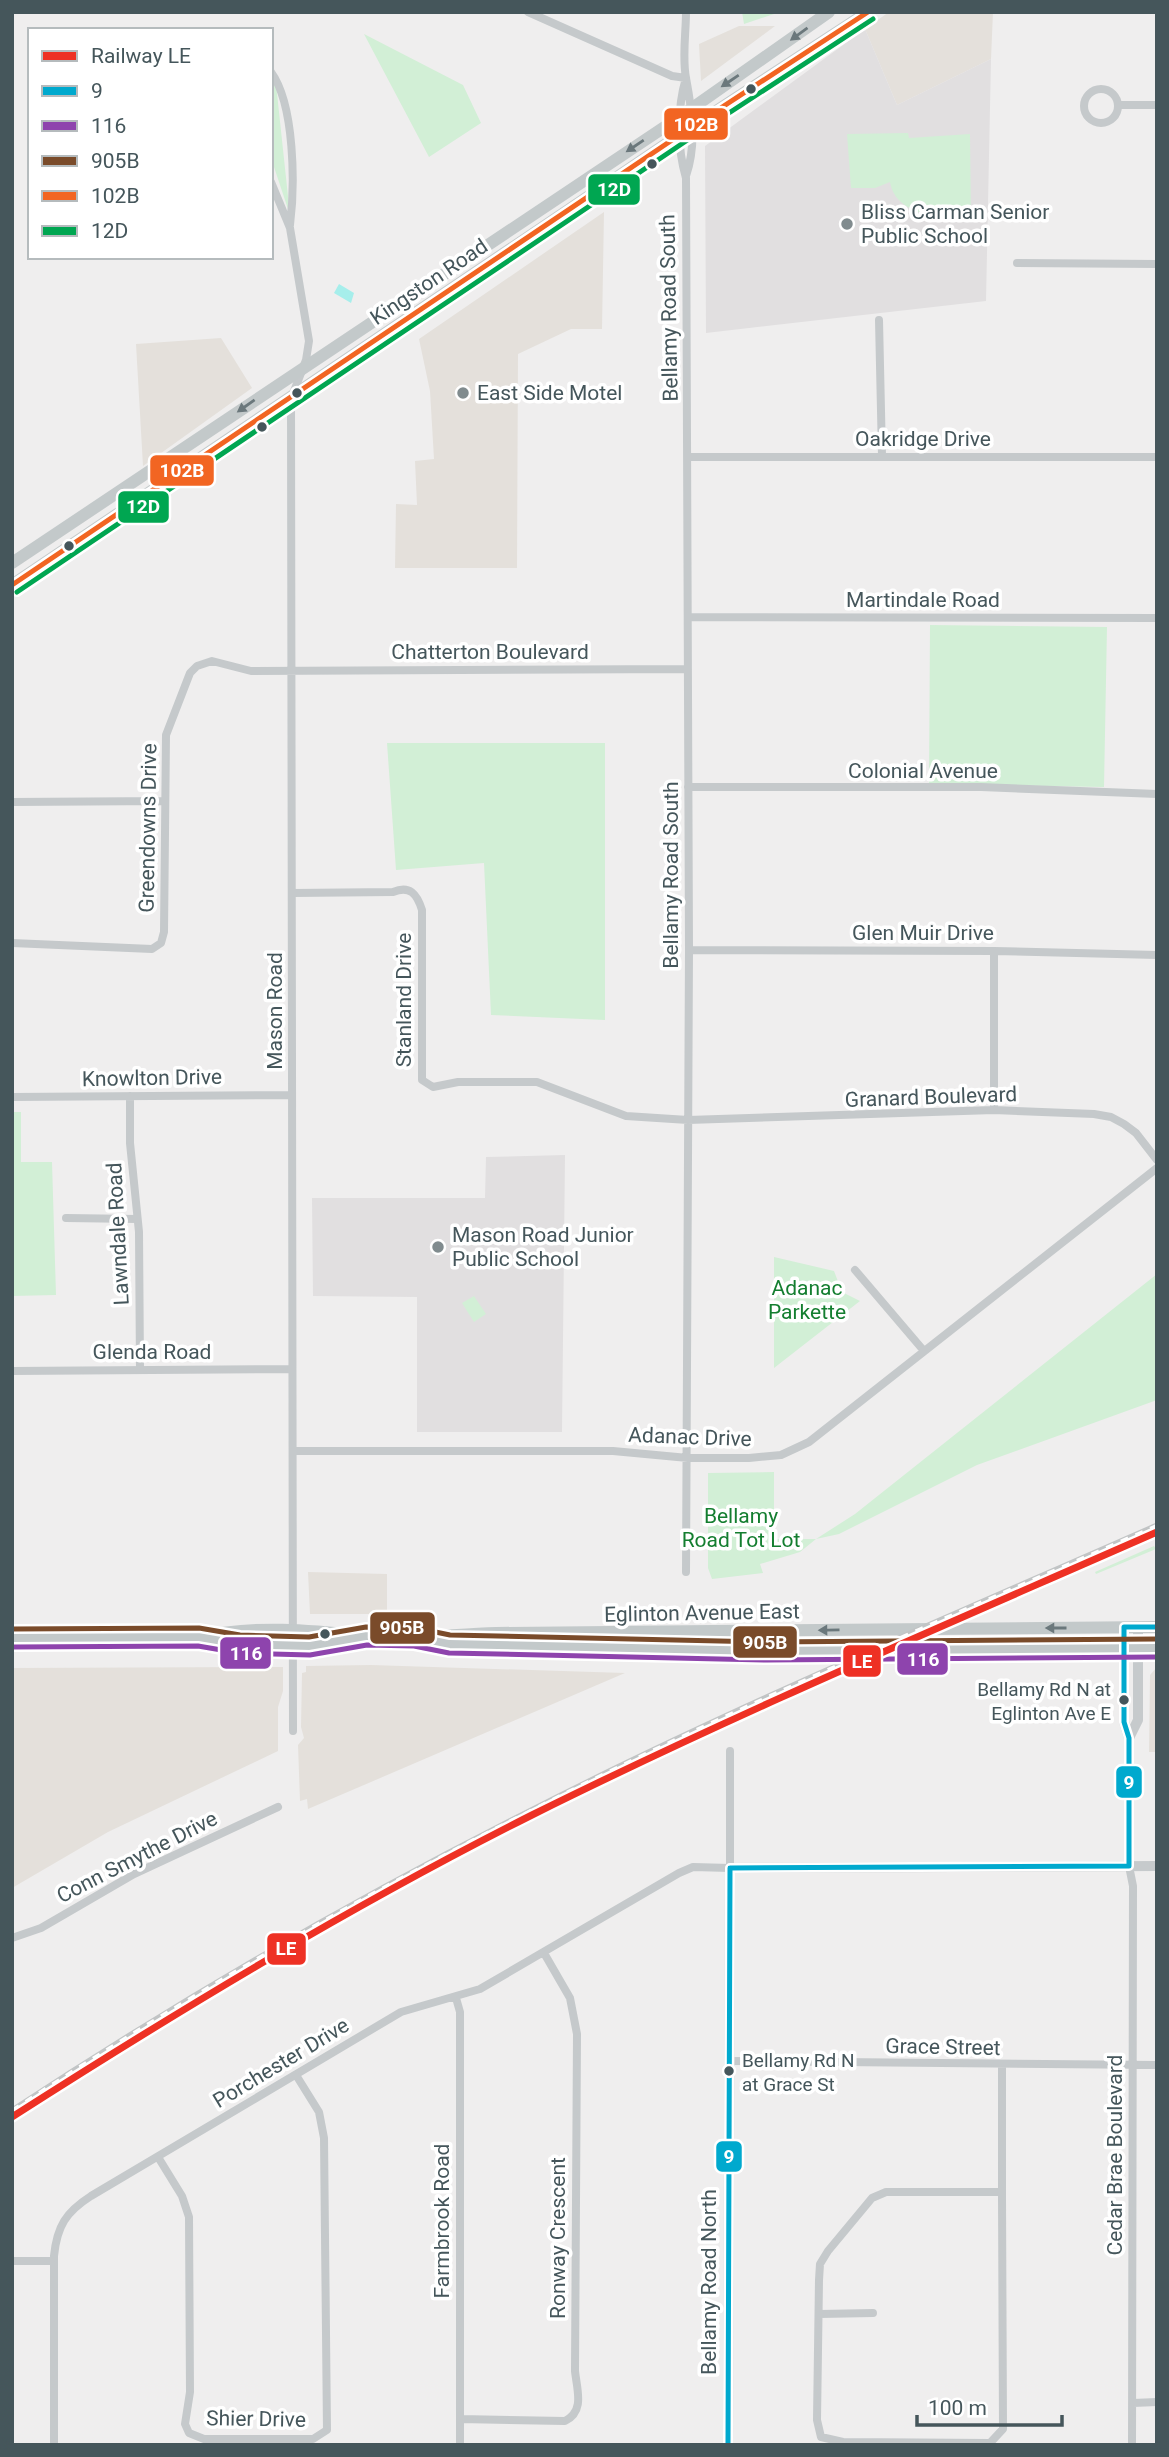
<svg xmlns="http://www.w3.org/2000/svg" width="1169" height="2457" viewBox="0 0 1169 2457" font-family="Roboto,sans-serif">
<rect width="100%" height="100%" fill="#efeeee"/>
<path fill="#e4e0db" d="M889 12H993L991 59 897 105 865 29Z
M739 26H775L701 81 699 44Z
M604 212 602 329H571L518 354 517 568H395L396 504 417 505 415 461 434 459 430 391 419 339Z
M221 338 252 388 143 466 136 344Z
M308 1572 387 1574V1614H310Z
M371 1665 625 1673 308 1809 307 1799 300 1801 298 1745 304 1738 301 1727 302 1673 306 1672V1666Z
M283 1667V1691L278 1707V1751L108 1832 12 1888V1668Z
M1157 1667V1752H1149L1150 1675Z"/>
<path fill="#e1dfe0" d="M865 29 897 105 991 59 986 301 706 333 705 146Z
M565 1155 562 1432H417V1297L313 1296 312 1198H485L486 1157Z"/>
<path fill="#d2efd6" d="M742 12H780L744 24Z
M364 34 463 85 481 123 429 157Z
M271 79 276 84 290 215 271 158Z
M908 133 909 138 970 134 971 220C943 217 896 217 890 182L875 188H851L847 134Z
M930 625 1107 627 1104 787 929 784Z
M387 743H605V1020L491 1015 484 863 396 870Z
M12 1112H21V1162H52L56 1295 12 1296Z
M774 1257 834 1271 842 1292 860 1301 774 1368Z
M1157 1274V1400L977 1465 839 1534 816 1539 800 1552 760 1564 763 1573 712 1579 708 1568V1473L774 1472V1539H816L855 1514Z
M474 1296 486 1314 474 1322 462 1303Z
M1154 1546 1156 1549 1096 1574 1095 1572Z"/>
<path fill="#a6eeeb" d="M339 284 354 293 351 303 334 293Z"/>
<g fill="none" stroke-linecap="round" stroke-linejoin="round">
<path stroke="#c5c9cb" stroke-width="8" d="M528 12 672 76 686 78
M271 72C295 105 295 186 290 225
M686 78C677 108 677 148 686 178L689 950 686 1572
M1084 106a17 17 0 1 1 34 0a17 17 0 1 1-34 0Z
M1118 105H1157
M686 176C697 144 692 110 686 78 682 57 686 33 686 12
M271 182 290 228 309 341 306 360 291 399 293 1731
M1017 263 1157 264
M879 320 882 456
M689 457H1157
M688 617 1157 618
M688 787H981L1157 794
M12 802 165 801
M293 893 393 892C410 885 417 894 422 910V1080L433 1087 458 1082H537L626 1116 688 1120 994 1110 1094 1114 1111 1117 1124 1124 1136 1133 1157 1160
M12 943 152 949 161 943 164 932 166 735 190 673 197 666 212 661 251 671 688 669
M689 950 994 951 1157 955
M130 1096V1143L139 1232 140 1369
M12 1097 292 1095
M994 1110V951
M66 1218 137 1219
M855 1270 924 1351
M12 1371 292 1369
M293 1451H613L688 1458H749L781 1455 809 1442 1157 1168
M1129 1866 1133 1886 1132 2445
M12 1938 41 1928 134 1874 278 1807
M456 1998 460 2012V2445
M730 2061 1157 2065
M158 2157 182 2196 189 2217 190 2392 185 2424 189 2433 204 2439H313L327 2430 324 2138 319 2112 296 2075
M1002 2192H886L872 2198 828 2251 820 2264 819 2280 817 2420 821 2437 843 2442 990 2443 1003 2429 1002 2196V2065
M12 2261H54
M820 2314 873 2313
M1133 2403 1157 2402
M460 2419 565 2421C585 2411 577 2390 575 2371L577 2034 570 1998 544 1953
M54 2445V2256C57 2226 66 2212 91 2196L401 2012 480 1989 679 1873 693 1867 730 1868V1751"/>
<path stroke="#c6cacc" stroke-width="10" d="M1124 1627V1722L1129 1738V1866
M1129 1738 1138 1720V1627
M728 2445 730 1868 1157 1866"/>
<path stroke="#c3c9ca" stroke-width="12" d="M12 563 681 116 829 12
M12 585 681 134 868 12
M199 1637C255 1625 309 1630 366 1636 408 1641 453 1634 496 1633L1157 1627
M12 1638 199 1637 239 1644 310 1646 363 1637
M429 1640 449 1644 767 1651 1157 1648"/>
<defs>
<path id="rail" d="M12 2110C178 2001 350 1901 527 1812 732 1707 946 1618 1157 1525"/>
</defs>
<use href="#rail" stroke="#c1c4c5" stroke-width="5"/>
<use href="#rail" stroke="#fff" stroke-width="2.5" stroke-dasharray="8" stroke-linecap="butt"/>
<defs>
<path id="bus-1" d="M1129 1866V1738L1124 1722V1627H1157
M730 1868 1129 1866
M728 2445 730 1868"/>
<path id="bus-2" d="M12 1647 198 1646 239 1653 310 1655 367 1645 414 1646 449 1653 767 1660 1157 1657"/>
<path id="bus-3" d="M12 1629 199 1628 240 1635 309 1637 366 1627 416 1628 450 1635 767 1642 1157 1639"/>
<path id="bus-4" d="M12 585 681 134 868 12"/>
<path id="bus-5" d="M17 592 686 141 873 19"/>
</defs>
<use href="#bus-1" stroke="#fff" stroke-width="10"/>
<use href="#bus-2" stroke="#fff" stroke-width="10"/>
<use href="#bus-3" stroke="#fff" stroke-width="10"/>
<use href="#bus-4" stroke="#fff" stroke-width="10"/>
<use href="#bus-5" stroke="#fff" stroke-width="10"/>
<use href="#bus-1" stroke="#00a9ce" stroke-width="5"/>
<use href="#bus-2" stroke="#8e44ad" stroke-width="5"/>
<use href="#bus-3" stroke="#7a4b2a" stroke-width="5"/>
<use href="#bus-4" stroke="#f26522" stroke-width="5"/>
<use href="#bus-5" stroke="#00a651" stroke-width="5"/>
<defs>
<path id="rail-1" d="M12 2117C181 2009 353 1905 532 1815 737 1713 948 1624 1157 1532"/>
</defs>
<use href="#rail-1" stroke="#fff" stroke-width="12"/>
<use href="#rail-1" stroke="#ee3124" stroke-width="7"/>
</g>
<defs><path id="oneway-solid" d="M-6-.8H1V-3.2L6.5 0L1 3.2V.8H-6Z" transform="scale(1.75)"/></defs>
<g fill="#6b787c">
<use href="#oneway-solid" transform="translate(799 34) rotate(144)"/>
<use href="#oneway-solid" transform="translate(730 81) rotate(146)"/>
<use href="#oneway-solid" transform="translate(635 146) rotate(146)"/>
<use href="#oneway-solid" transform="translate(246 406) rotate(145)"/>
<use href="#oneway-solid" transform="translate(1056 1628) rotate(180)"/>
<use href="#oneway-solid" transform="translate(829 1630) rotate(179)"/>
</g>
<g fill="#45565b" stroke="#fff" stroke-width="2.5">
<circle cx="751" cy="89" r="6"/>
<circle cx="652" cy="164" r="6"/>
<circle cx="297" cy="393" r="6"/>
<circle cx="262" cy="427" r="6"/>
<circle cx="69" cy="546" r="6"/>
<circle cx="325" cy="1634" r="6"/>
<circle cx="1124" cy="1700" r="6"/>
<circle cx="729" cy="2071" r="6"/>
</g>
<g fill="#808b8e" stroke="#fff" stroke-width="2.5">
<circle cx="847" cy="224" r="7"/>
<circle cx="463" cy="393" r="7"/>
<circle cx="438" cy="1247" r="7"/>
</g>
<g text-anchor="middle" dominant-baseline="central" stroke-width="7" stroke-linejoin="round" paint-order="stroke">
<g font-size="19" fill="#45565b" stroke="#fff" text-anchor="end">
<text x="1111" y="1689">Bellamy Rd N at<tspan x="1111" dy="24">Eglinton Ave E</tspan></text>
<text x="742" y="2060" text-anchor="start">Bellamy Rd N<tspan x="742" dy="24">at Grace St</tspan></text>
</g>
<g font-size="21" fill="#45565b" stroke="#fff" text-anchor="start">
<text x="861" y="212">Bliss Carman Senior<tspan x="861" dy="24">Public School</tspan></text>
<text x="477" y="393">East Side Motel</text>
<text x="452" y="1235">Mason Road Junior<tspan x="452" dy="24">Public School</tspan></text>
</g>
<g font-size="21" fill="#45565b" stroke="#fff">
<text transform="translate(429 282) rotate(-34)">Kingston Road</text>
<text transform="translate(669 308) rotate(-91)">Bellamy Road South</text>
<text x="923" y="439">Oakridge Drive</text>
<text x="923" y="600">Martindale Road</text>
<text x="490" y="652">Chatterton Boulevard</text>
<text x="923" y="771">Colonial Avenue</text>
<text transform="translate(148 828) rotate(-89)">Greendowns Drive</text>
<text transform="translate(671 875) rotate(-90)">Bellamy Road South</text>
<text x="923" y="933">Glen Muir Drive</text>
<text transform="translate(404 1000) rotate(-90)">Stanland Drive</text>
<text transform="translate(275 1011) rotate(-90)">Mason Road</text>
<text transform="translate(152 1078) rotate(-1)">Knowlton Drive</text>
<text transform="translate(931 1097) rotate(-2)">Granard Boulevard</text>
<text transform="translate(118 1234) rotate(-93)">Lawndale Road</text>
<text x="152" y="1352">Glenda Road</text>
<text transform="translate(690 1437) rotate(2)">Adanac Drive</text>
<text transform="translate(702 1613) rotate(-1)">Eglinton Avenue East</text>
<text transform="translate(137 1857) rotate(-27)">Conn Smythe Drive</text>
<text transform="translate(943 2047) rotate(1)">Grace Street</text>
<text transform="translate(281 2063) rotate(-31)">Porchester Drive</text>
<text transform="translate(1115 2155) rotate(-90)">Cedar Brae Boulevard</text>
<text transform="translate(442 2221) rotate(-90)">Farmbrook Road</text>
<text transform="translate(558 2238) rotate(-90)">Ronway Crescent</text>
<text transform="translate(709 2282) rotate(-90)">Bellamy Road North</text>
<text transform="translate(256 2419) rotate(1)">Shier Drive</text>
</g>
<g font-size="21" fill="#147e30" stroke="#fff">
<text x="807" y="1288">Adanac<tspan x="807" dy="24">Parkette</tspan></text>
<text x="741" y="1516">Bellamy<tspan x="741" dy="24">Road Tot Lot</tspan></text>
</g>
</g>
<g stroke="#fff" stroke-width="2.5">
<rect x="663" y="107" width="66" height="34" rx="7" fill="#f26522"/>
<rect x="587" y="173" width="54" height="33" rx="7" fill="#00a651"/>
<rect x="149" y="454" width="66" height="33" rx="7" fill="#f26522"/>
<rect x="117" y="490" width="53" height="34" rx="7" fill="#00a651"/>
<rect x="369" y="1611" width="67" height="34" rx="7" fill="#7a4b2a"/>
<rect x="732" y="1625" width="66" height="34" rx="7" fill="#7a4b2a"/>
<rect x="219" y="1636" width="53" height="34" rx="7" fill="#8e44ad"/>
<rect x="896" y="1642" width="53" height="34" rx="7" fill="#8e44ad"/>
<rect x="842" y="1644" width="40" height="34" rx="7" fill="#ee3124"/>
<rect x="1115" y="1765" width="28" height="34" rx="7" fill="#00a9ce"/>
<rect x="266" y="1932" width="41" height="34" rx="7" fill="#ee3124"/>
<rect x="715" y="2140" width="28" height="33" rx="7" fill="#00a9ce"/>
</g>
<g font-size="19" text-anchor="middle" font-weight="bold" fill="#fff">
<text x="696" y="131">102B</text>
<text x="614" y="196">12D</text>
<text x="182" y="477">102B</text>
<text x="143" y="513">12D</text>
<text x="402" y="1634">905B</text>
<text x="765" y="1649">905B</text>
<text x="246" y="1660">116</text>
<text x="923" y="1666">116</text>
<text x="862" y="1668">LE</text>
<text x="1129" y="1789">9</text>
<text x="286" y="1955">LE</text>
<text x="729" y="2163">9</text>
</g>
<rect width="1169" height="2457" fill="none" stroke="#45565b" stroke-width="28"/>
<rect x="28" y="28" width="245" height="231" fill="#ffffff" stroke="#b5bbbd" stroke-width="2"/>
<rect x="42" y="51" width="35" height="10" fill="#ee3124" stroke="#b5bbbd" stroke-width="2"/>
<text x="91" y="63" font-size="21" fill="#45565b">Railway LE</text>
<rect x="42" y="86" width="35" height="10" fill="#00a9ce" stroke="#b5bbbd" stroke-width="2"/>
<text x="91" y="98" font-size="21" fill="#45565b">9</text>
<rect x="42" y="121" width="35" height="10" fill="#8e44ad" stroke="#b5bbbd" stroke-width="2"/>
<text x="91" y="133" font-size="21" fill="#45565b">116</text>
<rect x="42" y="156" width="35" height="10" fill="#7a4b2a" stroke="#b5bbbd" stroke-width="2"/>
<text x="91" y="168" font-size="21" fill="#45565b">905B</text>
<rect x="42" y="191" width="35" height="10" fill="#f26522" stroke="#b5bbbd" stroke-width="2"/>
<text x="91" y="203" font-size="21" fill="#45565b">102B</text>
<rect x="42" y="226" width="35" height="10" fill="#00a651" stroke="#b5bbbd" stroke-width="2"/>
<text x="91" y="238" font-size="21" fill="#45565b">12D</text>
<path d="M917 2415v10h145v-10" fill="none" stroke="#45565b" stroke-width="3.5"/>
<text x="928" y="2415" font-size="21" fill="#45565b" stroke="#ffffff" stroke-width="5" paint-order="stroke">100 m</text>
</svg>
